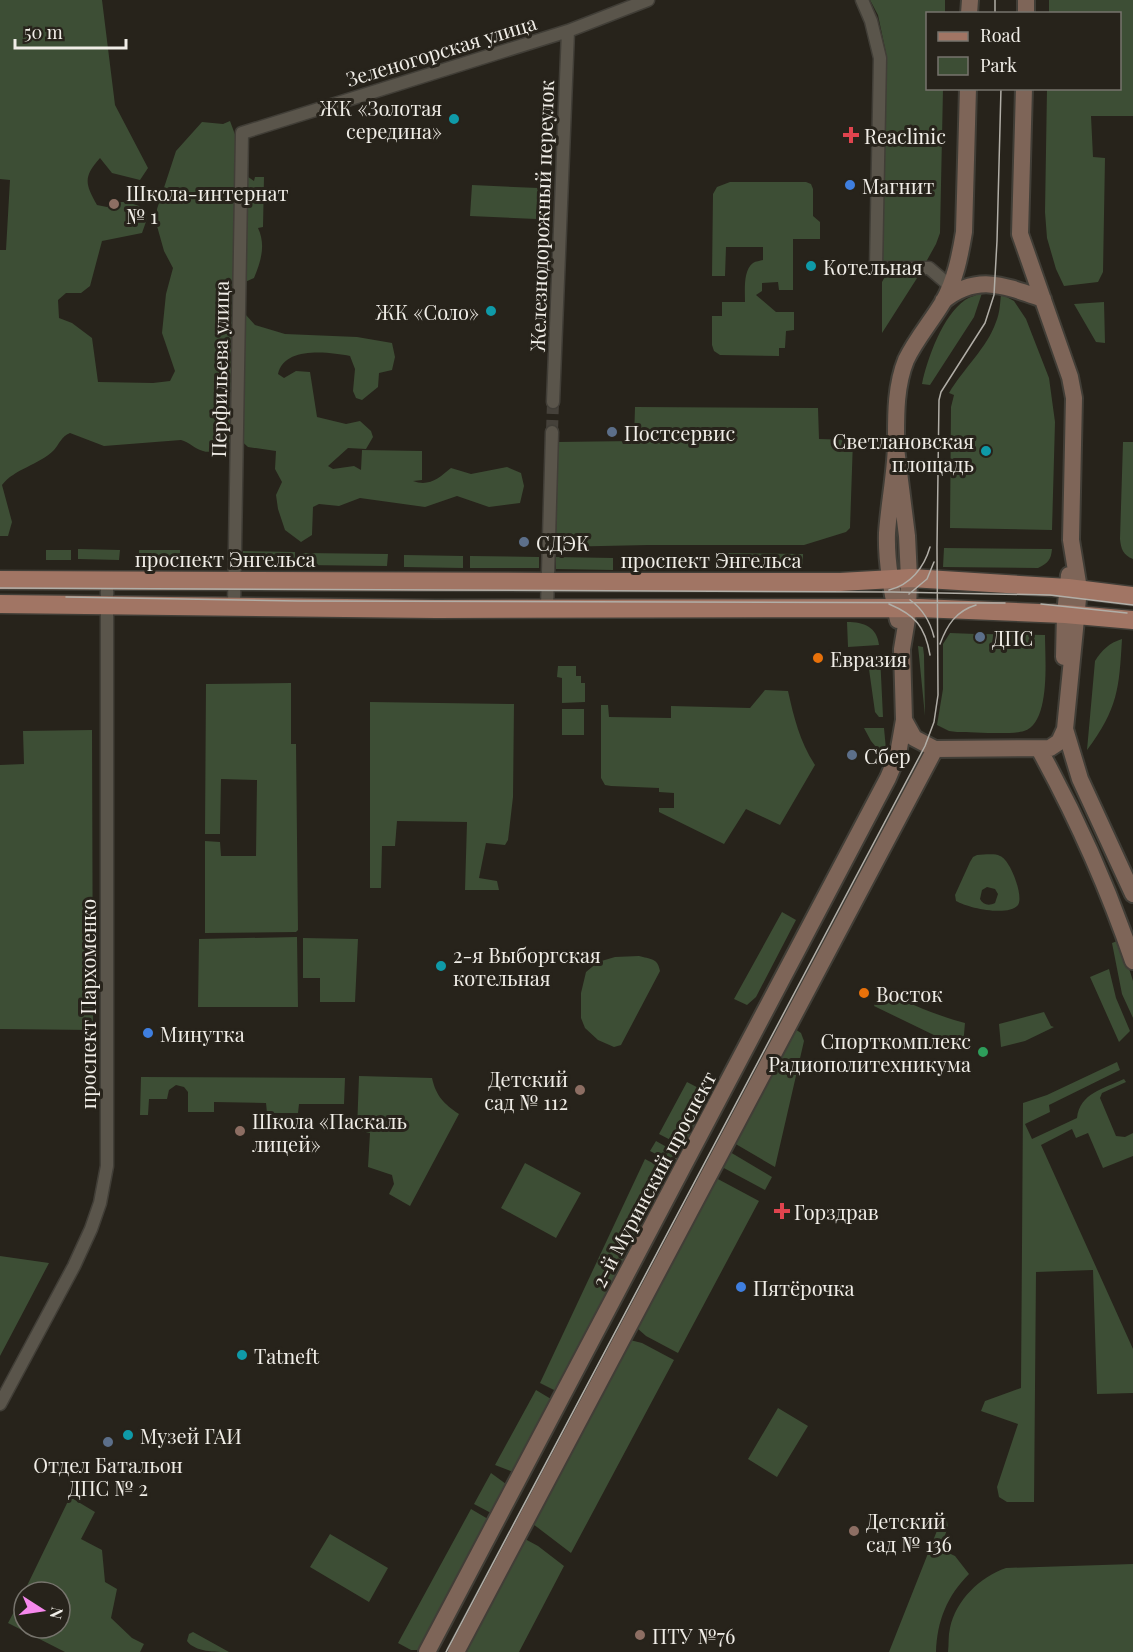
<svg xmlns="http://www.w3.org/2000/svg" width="1133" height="1652" viewBox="0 0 1133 1652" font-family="'Playfair Display',serif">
<rect width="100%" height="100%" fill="#27231b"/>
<path fill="#3d4e35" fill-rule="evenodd" d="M0 0H102L115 105 148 168 140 180 112 173 100 158C83 177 85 184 97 205L107 207C122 198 129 203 145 208L147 219 142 233 102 241 90 286 81 293H66L58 300 59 318 72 323 92 338 98 382 153 383 170 381 175 371 162 333 166 294 173 268 164 251 157 226V209L176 151 202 122 223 124 230 121 237 140 235 168 254 181 255 177H264L263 227 258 228C266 245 261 261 254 278L236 286 237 305 255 325 285 334 357 337 392 343 395 357 392 370 379 373 378 387 362 400 356 398 353 391 355 369 350 356C329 352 284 346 278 374L284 378 296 371 310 372 317 417 346 424 360 421 371 431 373 437 366 449 348 448 328 466 333 469 354 466 361 470 362 450 422 451V480L413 481C429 487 439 478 451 468L471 474 507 467 521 473 524 486 520 503 489 507 457 496 425 507 360 498 339 506 319 504 313 507 312 535 301 542 285 530 278 509 276 495 282 482 275 469 276 451 248 447 238 438C228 444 215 455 203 451 195 449 189 442 181 440L104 446 70 433C61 437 60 443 54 450 39 465 14 469 2 485L12 522 8 536H0V250H6L10 180 0 179Z
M870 0H945V13L928 14V88L943 89 940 233 936 244 926 262H882L884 117 887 58 878 15Z
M1049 0H1133V116H1091L1093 157 1105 158 1103 272 1098 282 1064 286 1056 269 1047 238 1045 212 1047 89 1120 88V14L1049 13Z
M730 182H806L811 184 813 189V216L820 222V239H793V290H779L778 282 762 283V291L756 295 776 312H794V330L786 331 785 348H779V356L720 355 714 351 712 345V316H722V302H745C745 291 743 270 753 263 756 261 760 261 763 260V247H726L725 276H712L713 194 717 187Z
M472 185 538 188 536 219 470 216Z
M886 275H919L882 333V282Z
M982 293 974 317 930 385 922 384C927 359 943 315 965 300 969 297 977 295 982 293Z
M1001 294 1014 301 1026 319 1049 378 1055 422 1052 530 950 528 951 407 954 395 949 393C963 369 987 348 996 322 1000 313 1000 303 1001 294Z
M1104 302 1105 343 1096 342 1074 304Z
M635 407 818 408 819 439 853 440 850 528 846 532 804 545H648L556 547 557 442 634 441Z
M1123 442H1133V559C1123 555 1121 549 1120 539Z
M944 548 1052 549C1051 560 1048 563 1038 568L943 567Z
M78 549 120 550 119 560 78 559Z
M46 550H71V560H46Z
M139 550H180V560L139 559Z
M243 551 295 552V561L243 560Z
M303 553 388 554 387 566 303 565Z
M726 553 803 554V568L726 566Z
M404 555 463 556V568L404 567Z
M470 556 539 557V568H470Z
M556 557 613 558V570L556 569Z
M626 557 683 558V566L647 570 626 569Z
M847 622C864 622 877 627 879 645L848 647Z
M950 633 976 634 977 640H982L983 634 1045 635C1045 658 1051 723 1024 731 1012 735 972 732 957 732L949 731 937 725 943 689V644Z
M1122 639C1119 689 1118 708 1087 750L1095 661C1102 650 1109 643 1122 639Z
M918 646 923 647 924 655 925 716Z
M880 655 883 717H879L875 712 868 662 871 656Z
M558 666H576V676H581V683H585V702L562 703V678L557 677Z
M291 683V744H296L298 930 296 932 205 933V841L220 842 221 856H256L257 780 221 779 220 834H205L206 684Z
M765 690 788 691C794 718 800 742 815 765L780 825 746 809 724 844 659 812V808H674V793L659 792V788L611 786 605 785 601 778V705H608L609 717 671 718V706L750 708Z
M370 702 514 704 513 797 508 840 505 845 486 843 479 878 497 881 499 890H465L467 822 397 821 395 846H382L381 888H370Z
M562 709H584V735H562Z
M864 728H884L887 760 871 741Z
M92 730 93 1030 0 1029V765L24 764 23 731Z
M977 855C984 855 994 853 1000 856 1010 859 1024 896 1018 905 1008 917 968 908 956 901L955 895 970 862 973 857ZM987 887 995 889 998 894 995 903C989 906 983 905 980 899L982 890Z
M782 912 796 920 756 997 747 1005 734 999Z
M297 937 298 1007H198L199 939Z
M303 938 358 939 355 1002H320V978H303Z
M1120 940 1133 981V1018L1122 994 1112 943Z
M639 956C650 959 658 958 660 971L621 1045 614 1047 598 1040 585 1028 581 1018V993L586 972 598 962 615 957Z
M1109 969 1116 998 1130 1031 1119 1042 1090 977Z
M882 989C909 1004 935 1015 965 1023L963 1046 938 1037 874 1006Z
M1044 1012 1051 1026 1054 1027 1025 1041 1001 1047 999 1024Z
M795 1029 801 1033 804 1041 775 1167 734 1143Z
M1117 1062 1120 1070 1049 1105 1050 1112 1025 1124 1032 1139 1077 1118C1080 1093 1103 1089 1124 1079L1126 1082 1102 1093 1100 1098 1116 1136 1125 1137 1133 1133V1156L1103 1168 1088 1133 1076 1138 1072 1129 1041 1145 1133 1349V1393L1097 1394 1093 1270 1036 1272 1034 1502H1007L999 1497 997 1487 1018 1424 981 1411 985 1401 1021 1388 1023 1103 1047 1095Z
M359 1076 432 1078C436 1096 444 1104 459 1114L410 1206 389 1194 394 1184 392 1175 368 1167 370 1133 357 1130Z
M141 1077 345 1078 344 1104H299L298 1113H267L266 1103 214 1102V1112H188V1092L184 1087 176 1085 169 1090 167 1099H149L148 1115H140Z
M687 1082 712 1095 684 1147 659 1134Z
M656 1141 681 1155 678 1159 667 1160 650 1151Z
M730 1152 772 1177 765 1190 722 1167Z
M645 1159 662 1168 669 1177 556 1391 540 1383Z
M525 1163 581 1193 556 1238 501 1208Z
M716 1178 759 1201 678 1353 646 1336 637 1328Z
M0 1256 49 1263 0 1356Z
M630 1340 642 1343 674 1360 571 1553 533 1524Z
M536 1390 551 1399 513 1472 495 1465Z
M778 1408 808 1426 777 1477 748 1459Z
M491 1473 506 1484 491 1513 474 1504Z
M70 1497 95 1512 81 1539 102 1550 105 1582 117 1589 111 1618 132 1638 144 1644 140 1652H65L8 1623 24 1593V1628H60V1592H24Z
M471 1509 488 1519 418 1650H411L398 1643Z
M942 1518 947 1521 948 1527 940 1549 955 1556 969 1574C947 1596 937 1621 936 1652H889Z
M330 1534 388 1568 369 1602 310 1567Z
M525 1539 538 1546 564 1566 519 1652H465Z
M1133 1564V1652H948C949 1644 948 1636 950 1628 956 1600 980 1577 1006 1568Z
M193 1632 229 1652C215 1652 195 1652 187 1641L189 1634Z"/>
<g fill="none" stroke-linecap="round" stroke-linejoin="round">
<path stroke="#45413a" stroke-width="12" stroke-dasharray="12 6" stroke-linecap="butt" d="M552 432 553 402"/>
<defs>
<path id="minor" d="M862 0 871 21 880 58 876 268H929L950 286
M553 402 568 31
M234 606 242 133 568 31 648 0
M547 608 552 432
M0 1404 74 1266 91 1229 100 1203 107 1166V580"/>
<path id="secondary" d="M969 14 970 0
M1026 14V0
M943 301C977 273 1006 286 1043 299
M896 448 907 536 909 578 908 613 902 649 904 720 914 738 935 749 1050 748 1059 742 1065 729 1079 589 1071 540 1074 398 1070 377 1020 234 1024 88
M898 620C892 592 886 562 887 533 889 504 895 475 896 446 896 418 895 387 906 360 916 339 931 322 943 302 955 281 960 256 964 232L968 88
M1064 657 1065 614 1069 575
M1065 729 1080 779 1133 894
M1039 749C1076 816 1108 888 1133 961
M427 1652 888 778 898 754 904 720
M456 1652 935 749"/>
<path id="primary" d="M0 580 548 582H840L911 578 1068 588 1133 596
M0 604 436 609 919 608 1065 614 1133 620"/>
</defs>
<use href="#minor" stroke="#413e37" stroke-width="15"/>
<use href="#secondary" stroke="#413e37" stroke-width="20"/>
<use href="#primary" stroke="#413e37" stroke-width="21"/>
<use href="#minor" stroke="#5a554b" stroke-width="12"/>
<use href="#secondary" stroke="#7e6558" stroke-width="16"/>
<use href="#primary" stroke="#a17564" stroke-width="18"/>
<path stroke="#b1aea7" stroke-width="1.5" d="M995 14V0
M0 588 892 592 1050 595 1133 605
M889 590C910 585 924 568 930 547
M909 594 927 579 934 562
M66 597 298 601 1005 603
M910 600C923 609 930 621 934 637
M889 604C915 615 925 626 930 655
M1041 604 1127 613
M940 644C947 625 956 611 976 605
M446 1652 925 746 934 722 938 695 937 547 939 400 941 392 985 323 994 295 997 241 1001 88"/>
</g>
<g fill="#0f9aa8" stroke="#27231b" stroke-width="2">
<circle cx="454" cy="119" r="6"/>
<circle cx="811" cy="266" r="6"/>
<circle cx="491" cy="311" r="6"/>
<circle cx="986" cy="451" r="6"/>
<circle cx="441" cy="966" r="6"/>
<circle cx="242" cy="1355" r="6"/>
<circle cx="128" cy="1435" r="6"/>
</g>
<g fill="#e0444e" stroke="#27231b" stroke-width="2">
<path d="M848 126h6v6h6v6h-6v6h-6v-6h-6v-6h6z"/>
<path d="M779 1202h6v6h6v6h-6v6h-6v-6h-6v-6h6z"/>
</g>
<g fill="#3f7fe0" stroke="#27231b" stroke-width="2">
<circle cx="850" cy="185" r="6"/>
<circle cx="148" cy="1033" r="6"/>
<circle cx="741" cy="1287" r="6"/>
</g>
<g fill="#8d6e63" stroke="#27231b" stroke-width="2">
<circle cx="114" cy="204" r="6"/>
<circle cx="580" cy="1090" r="6"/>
<circle cx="240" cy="1131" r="6"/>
<circle cx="854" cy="1531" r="6"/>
<circle cx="640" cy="1635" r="6"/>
</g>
<g fill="#5c6f8a" stroke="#27231b" stroke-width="2">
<circle cx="612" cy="432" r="6"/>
<circle cx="524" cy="542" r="6"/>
<circle cx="980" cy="637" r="6"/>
<circle cx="852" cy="755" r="6"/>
<circle cx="108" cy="1442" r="6"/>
</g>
<g fill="#e8710a" stroke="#27231b" stroke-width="2">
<circle cx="818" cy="658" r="6"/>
<circle cx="864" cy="993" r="6"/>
</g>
<circle fill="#2e9e5b" stroke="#27231b" stroke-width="2" cx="983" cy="1052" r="6"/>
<g text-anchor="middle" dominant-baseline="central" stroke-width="6" stroke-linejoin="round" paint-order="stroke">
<g font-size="20" fill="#f0ede7" stroke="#27231b">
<text transform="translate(441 50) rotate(-17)">Зеленогорская улица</text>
<text transform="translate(541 216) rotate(-88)">Железнодорожный переулок</text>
<text transform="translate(219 369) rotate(-89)">Перфильева улица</text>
<text x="225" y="558">проспект Энгельса</text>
<text x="711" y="559">проспект Энгельса</text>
<text transform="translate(87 1004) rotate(-90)">проспект Пархоменко</text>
<text transform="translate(653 1179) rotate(-62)">2-й Муринский проспект</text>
</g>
<g font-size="20" fill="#f0ede7" stroke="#27231b" text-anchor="start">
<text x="442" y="107" text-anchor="end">ЖК «Золотая<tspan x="442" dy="23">середина»</tspan></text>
<text x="864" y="135">Reaclinic</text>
<text x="862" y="185">Магнит</text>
<text x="126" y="192">Школа-интернат<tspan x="126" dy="23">№ 1</tspan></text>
<text x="823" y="266">Котельная</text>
<text x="479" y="311" text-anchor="end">ЖК «Соло»</text>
<text x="624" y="432">Постсервис</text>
<text x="974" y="440" text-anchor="end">Светлановская<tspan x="974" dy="23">площадь</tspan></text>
<text x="536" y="542">СДЭК</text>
<text x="992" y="637">ДПС</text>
<text x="830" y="658">Евразия</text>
<text x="864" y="755">Сбер</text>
<text x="453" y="954">2-я Выборгская<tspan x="453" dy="23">котельная</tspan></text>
<text x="876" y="993">Восток</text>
<text x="160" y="1033">Минутка</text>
<text x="971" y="1040" text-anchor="end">Спорткомплекс<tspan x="971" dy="23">Радиополитехникума</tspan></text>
<text x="568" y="1078" text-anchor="end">Детский<tspan x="568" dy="23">сад № 112</tspan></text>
<text x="252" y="1120">Школа «Паскаль<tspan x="252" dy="23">лицей»</tspan></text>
<text x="794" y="1211">Горздрав</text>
<text x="753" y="1287">Пятёрочка</text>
<text x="254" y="1355">Tatneft</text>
<text x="140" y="1435">Музей ГАИ</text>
<text x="108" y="1464" text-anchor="middle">Отдел Батальон<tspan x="108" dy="23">ДПС № 2</tspan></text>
<text x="866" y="1520">Детский<tspan x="866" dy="23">сад № 136</tspan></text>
<text x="652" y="1635">ПТУ №76</text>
</g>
</g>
<rect x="926" y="12" width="195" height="78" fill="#27231b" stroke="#77746d" stroke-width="1.5"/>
<rect x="938" y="32" width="30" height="9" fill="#a17564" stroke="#77746d" stroke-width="1.5"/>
<text x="980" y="42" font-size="18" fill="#f0ede7">Road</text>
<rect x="938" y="57" width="30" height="18" fill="#3d4e35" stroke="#77746d" stroke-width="1.5"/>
<text x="980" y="72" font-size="18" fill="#f0ede7">Park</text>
<g transform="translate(42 1610) rotate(102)"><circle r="28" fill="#27231b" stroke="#77746d" stroke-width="1.5"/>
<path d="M0-4.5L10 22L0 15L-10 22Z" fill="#f688ed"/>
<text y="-9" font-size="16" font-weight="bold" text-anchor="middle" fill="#f0ede7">N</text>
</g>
<path d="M15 39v9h111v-9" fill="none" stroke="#f0ede7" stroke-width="3"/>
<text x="24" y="39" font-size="18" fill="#f0ede7" stroke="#27231b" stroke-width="4.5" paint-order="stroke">50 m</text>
</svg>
